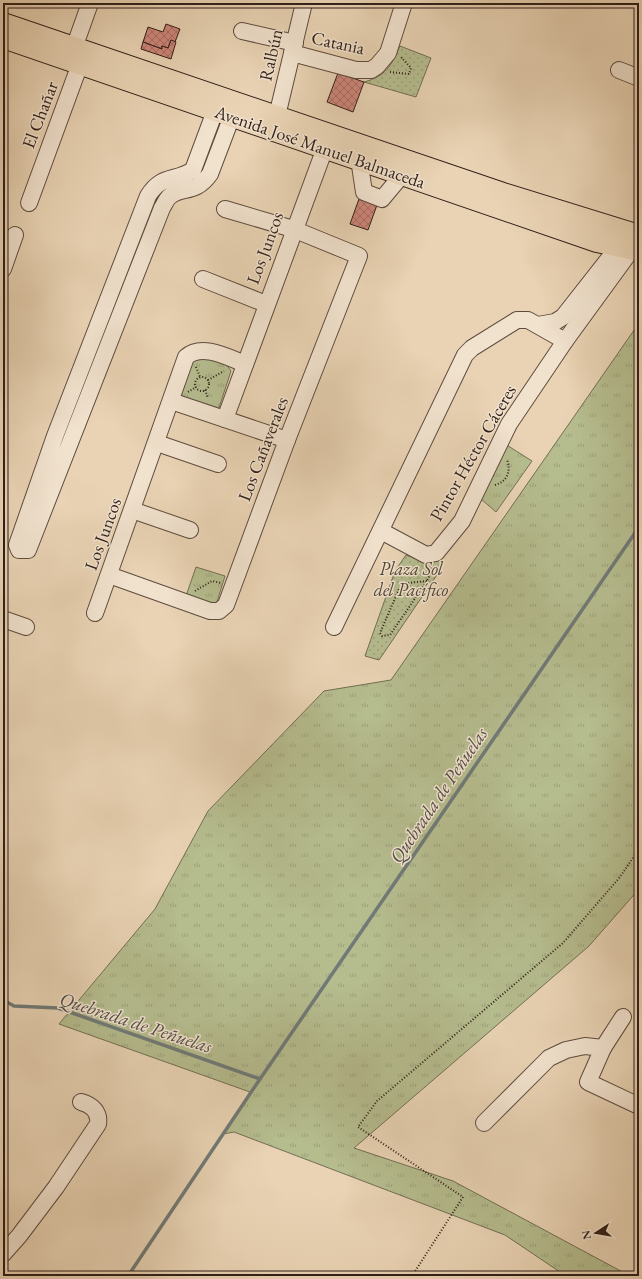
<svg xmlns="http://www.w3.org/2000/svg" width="642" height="1279" viewBox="0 0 642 1279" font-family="'EB Garamond',serif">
<defs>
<pattern id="grass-tufts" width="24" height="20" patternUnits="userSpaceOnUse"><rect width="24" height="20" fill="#b5bc8e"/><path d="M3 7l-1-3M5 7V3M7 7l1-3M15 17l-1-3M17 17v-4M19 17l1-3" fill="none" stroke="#9ca17a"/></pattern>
<pattern id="park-dots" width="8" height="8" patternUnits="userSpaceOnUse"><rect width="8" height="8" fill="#b5bc8e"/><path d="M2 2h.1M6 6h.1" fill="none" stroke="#9ca17a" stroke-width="1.8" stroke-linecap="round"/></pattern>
<pattern id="building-cross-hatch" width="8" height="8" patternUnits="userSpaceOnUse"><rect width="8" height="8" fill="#cf867b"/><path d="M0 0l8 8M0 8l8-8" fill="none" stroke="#a86d64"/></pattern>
</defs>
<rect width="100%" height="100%" fill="#e9d3b4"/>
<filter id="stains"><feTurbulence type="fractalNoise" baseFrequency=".005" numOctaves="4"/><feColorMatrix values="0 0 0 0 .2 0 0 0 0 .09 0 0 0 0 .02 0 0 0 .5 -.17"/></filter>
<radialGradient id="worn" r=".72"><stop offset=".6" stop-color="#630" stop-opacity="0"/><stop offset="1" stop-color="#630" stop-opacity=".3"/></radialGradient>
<g fill="url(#grass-tufts)" stroke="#726e53">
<polygon points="639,323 639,889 589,946 354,1148 453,1181 630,1276 566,1276 505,1235 234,1132 223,1134 250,1092 59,1024 155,909 208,811 324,691 391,680"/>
<polygon points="196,356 226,364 231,371 218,411 179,400 190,359"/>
<polygon points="505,444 532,461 496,512 481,499"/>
<polygon points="196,567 225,576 217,602 210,604 186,596"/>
</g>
<g fill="url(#park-dots)" stroke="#726e53">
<path d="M400,46L431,58L416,97L364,82C386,76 391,66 400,46Z"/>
<polygon points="406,555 425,562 440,559 441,569 379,660 365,656 395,571"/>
</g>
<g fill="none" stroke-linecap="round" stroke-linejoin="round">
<g stroke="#707a77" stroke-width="3.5">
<polyline points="3,1000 14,1006 58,1008 260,1079 639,527"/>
<polyline points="128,1276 260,1079"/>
</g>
</g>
<g fill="url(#building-cross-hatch)" stroke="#301f18">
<polygon points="166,24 180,29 175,42 171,40 168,48 162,46 162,49 143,42 148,27 163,32"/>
<polygon points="171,40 176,42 171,59 141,49 143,42 162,49 162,46 168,48"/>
<polygon points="338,73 364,82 353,112 327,102"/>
<polygon points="364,185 382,191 368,230 350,224"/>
</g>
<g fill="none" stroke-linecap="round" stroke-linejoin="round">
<defs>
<g id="minor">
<polyline points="242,31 295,43"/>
<polyline points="292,53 356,70 371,70 377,66 388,53 404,3"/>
<polyline points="66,54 74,48 90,3"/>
<polyline points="619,70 639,78"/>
<path d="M215,111L193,170C174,182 162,174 148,196L55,436L17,545L19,550H28L162,208C164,205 166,200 169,197C182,185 194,196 210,174L232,116"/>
<polyline points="277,116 304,3"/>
<polyline points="359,159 364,192 382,199 402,175"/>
<polyline points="29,203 80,64"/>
<polyline points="3,269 15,235"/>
<polyline points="203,279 266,304"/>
<polyline points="538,325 555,322 563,317 618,247"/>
<polyline points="171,401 287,440"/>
<polyline points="225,419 325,148"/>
<polyline points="157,443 218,464"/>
<polyline points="132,510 190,530"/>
<polyline points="381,531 426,555 436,553 462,521 509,424 565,341 632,249"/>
<polyline points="109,575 210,611 219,611 226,605 287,440 359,256 293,229 225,209"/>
<path d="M95,613L186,357C202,343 227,357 245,364"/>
<polyline points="3,619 26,627"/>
<polyline points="334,627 465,355 472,348 517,320 528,320 565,341"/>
<polyline points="603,1048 623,1017"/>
<polyline points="484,1123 549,1058 566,1050 585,1046 603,1048 588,1082 639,1106"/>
<path d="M3,1254L19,1236L56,1187L98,1124C100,1112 92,1105 81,1102"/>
</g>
<g id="major">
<polyline points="3,23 503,193 639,235"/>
<polyline points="3,38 597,242 639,251"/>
</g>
</defs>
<use href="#minor" stroke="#5e4c3f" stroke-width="18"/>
<use href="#major" stroke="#301f18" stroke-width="22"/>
<g stroke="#301f18" stroke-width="2" stroke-dasharray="1 2" stroke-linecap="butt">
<polyline points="390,72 409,74 411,68 401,57"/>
<polyline points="196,367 200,377"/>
<circle cx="202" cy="384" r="7"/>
<polyline points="208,380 224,371"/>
<polyline points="205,390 208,398"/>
<polyline points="188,392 196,387"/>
<path d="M495,485C508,481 511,471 507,459"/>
<polyline points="427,581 408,583 399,589 380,633 382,636 390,635 427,581 433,567"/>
<polyline points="195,591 212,581 221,583"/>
<polyline points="412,1276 463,1197 358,1127 377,1101 563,943 620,877 639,849"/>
</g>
<use href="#minor" stroke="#f1e2ce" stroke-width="16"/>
<use href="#major" stroke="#e9d3b4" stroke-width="20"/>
</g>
<g text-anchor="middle" stroke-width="3" stroke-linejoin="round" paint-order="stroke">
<g font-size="18" fill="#301f18" stroke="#f1e2ce">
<text transform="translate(338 43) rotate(12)" y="6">Catania</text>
<text transform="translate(271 55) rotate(-77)" y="6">Ralbún</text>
<text transform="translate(40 115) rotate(-69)" y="6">El Chañar</text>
<text transform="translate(320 147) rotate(19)" y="6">Avenida José Manuel Balmaceda</text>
<text transform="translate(265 248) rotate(-70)" y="6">Los Juncos</text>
<text transform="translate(263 449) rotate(-69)" y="6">Los Cañaverales</text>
<text transform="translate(473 453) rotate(-60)" y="6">Pintor Héctor Cáceres</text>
<text transform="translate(103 534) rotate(-70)" y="6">Los Juncos</text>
</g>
<g font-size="18" font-style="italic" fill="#514636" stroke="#f1e2ce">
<text x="411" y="575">Plaza Sol<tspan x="411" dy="21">del Pacífico</tspan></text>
</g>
<g font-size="19" font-style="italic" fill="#504c47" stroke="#f1e2ce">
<text transform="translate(438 795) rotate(-56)" y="7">Quebrada de Peñuelas</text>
<text transform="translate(136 1022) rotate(18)" y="7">Quebrada de Peñuelas</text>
</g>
</g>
<rect width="642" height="1279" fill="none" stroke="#e9d3b4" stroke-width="16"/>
<rect x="4" y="4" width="634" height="1271" fill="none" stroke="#301f18" stroke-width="2"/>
<rect x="8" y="8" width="626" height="1263" fill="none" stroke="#301f18"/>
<g transform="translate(596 1233) rotate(258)" stroke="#f1e2ce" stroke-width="3" paint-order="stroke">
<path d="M0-3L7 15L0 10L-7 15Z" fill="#301f18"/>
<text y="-6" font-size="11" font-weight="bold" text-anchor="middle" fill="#301f18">N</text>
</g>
<rect width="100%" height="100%" filter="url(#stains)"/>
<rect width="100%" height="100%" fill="url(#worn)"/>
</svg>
